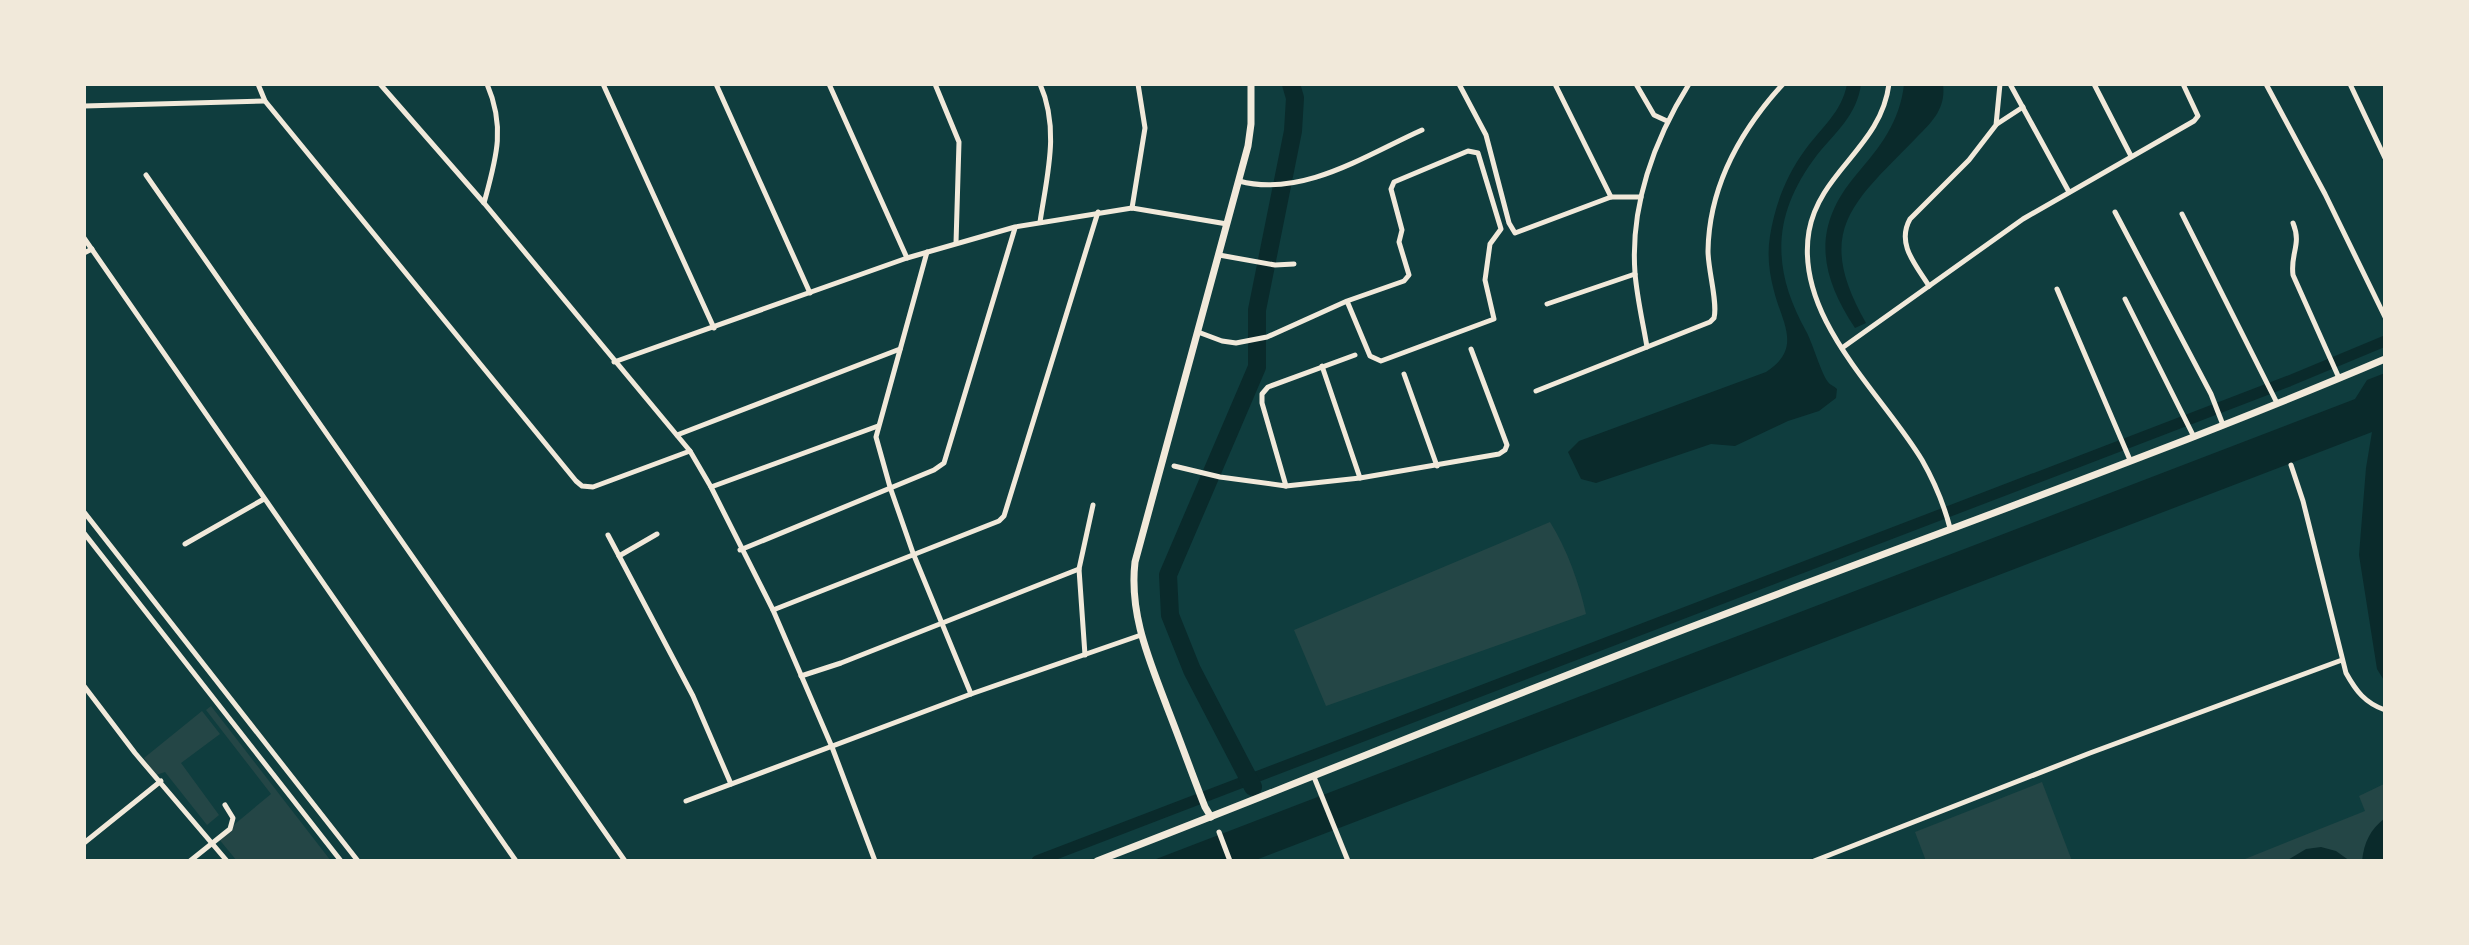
<svg xmlns="http://www.w3.org/2000/svg" width="2469" height="945" viewBox="0 0 2469 945" font-family="Lato,sans-serif">
<rect width="100%" height="100%" fill="#0f3d3e"/>
<g fill="#244646">
<path d="M1550,522C1567,549 1579,583 1586,614L1326,706L1294,630Z"/>
<polygon points="211,706 331,861 237,861 218,838 271,794 206,710"/>
<polygon points="202,711 220,734 181,763 219,815 207,825 165,772 156,775 144,758"/>
<polygon points="2384,766 2385,766 2385,861 2240,861 2365,811 2359,796 2384,784"/>
<polygon points="2042,782 2072,861 1926,861 1915,832"/>
</g>
<g fill="#0a2a2b">
<path d="M1847,84H1861C1857,115 1836,132 1817,155C1772,214 1771,268 1806,331C1813,344 1821,373 1828,382C1830,385 1834,386 1837,389L1836,398L1819,411L1788,421L1735,446L1711,444L1596,483L1581,479L1568,452L1579,441L1766,372C1803,348 1782,323 1774,291C1769,273 1767,254 1770,236C1775,205 1786,176 1805,150C1821,128 1842,112 1847,84Z"/>
<path d="M1904,84H1943C1946,108 1933,121 1917,137C1853,203 1813,230 1866,323L1855,328C1820,275 1811,228 1856,175C1880,147 1900,122 1904,84Z"/>
<polygon points="2385,373 2385,682 2377,669 2359,555 2366,468 2372,432 1253,861 1151,861 2355,399 2367,380"/>
<path d="M2385,818V861H2362C2364,842 2370,830 2385,818Z"/>
<polygon points="2321,847 2336,851 2350,861 2286,861 2306,849"/>
</g>
<g fill="none" stroke-linecap="round" stroke-linejoin="round">
<polyline stroke="#0a2a2b" stroke-width="11" points="1037,861 2289,381 2385,341"/>
<polyline stroke="#0a2a2b" stroke-width="18" points="1253,787 1192,670 1170,615 1168,575 1257,367 1257,310 1293,131 1295,98 1291,84"/>
<g stroke="#f1e9da" stroke-width="5">
<polyline points="258,84 265,101 576,481 582,486 593,487 690,451"/>
<polyline points="380,84 484,203 690,451 711,487 773,610 832,747 875,861"/>
<polyline points="603,84 714,328"/>
<polyline points="716,84 810,293"/>
<polyline points="829,84 907,258"/>
<polyline points="935,84 959,142 956,243"/>
<path d="M1040,84C1060,129 1047,175 1040,222"/>
<polyline points="1459,84 1486,135 1509,223 1515,233 1611,197 1641,197"/>
<polyline points="1555,84 1611,197"/>
<polyline points="1636,84 1654,115 1667,121"/>
<path d="M1889,84C1881,147 1820,171 1809,231C1794,318 1881,392 1922,460C1934,481 1944,505 1950,528"/>
<polyline points="2010,84 2069,192"/>
<polyline points="2094,84 2131,156"/>
<polyline points="2266,84 2325,194 2385,317"/>
<polyline points="2350,84 2385,158"/>
<polyline points="84,106 265,101"/>
<polyline points="1997,124 2023,107"/>
<polyline points="146,175 625,861"/>
<path d="M1239,181C1302,198 1366,155 1422,130"/>
<path d="M484,203C496,159 506,128 487,84"/>
<polyline points="1132,208 1145,128 1138,84"/>
<polyline points="2115,212 2211,394 2223,425"/>
<polyline points="2182,214 2277,403"/>
<path d="M2293,223C2302,245 2290,253 2293,275L2339,378"/>
<polyline points="84,238 516,861"/>
<polyline points="927,252 876,437 890,487 913,553 971,694"/>
<polyline points="84,253 92,249"/>
<polyline points="1219,255 1275,265 1294,264"/>
<path d="M1929,286C1916,265 1896,244 1910,219L1969,160L1996,125L2000,84"/>
<polyline points="2057,289 2130,460"/>
<polyline points="2125,299 2194,437"/>
<polyline points="1547,304 1635,274"/>
<polyline points="1198,332 1222,341 1236,343 1267,337 1347,301 1404,281 1409,275 1399,242 1402,230 1391,189 1394,182 1468,151 1478,153 1501,229 1490,244 1485,280 1494,319 1381,361 1370,356 1347,301"/>
<path d="M1647,347C1643,323 1637,298 1635,273C1630,206 1654,140 1689,84"/>
<polyline points="1842,348 2023,219 2194,121 2198,116 2183,84"/>
<polyline points="614,362 907,258 1015,227 1132,208 1227,224"/>
<polyline points="1322,366 1360,478"/>
<polyline points="1404,374 1437,466"/>
<path d="M1536,391L1710,322L1714,318C1718,303 1708,270 1708,251C1709,187 1741,130 1783,84"/>
<polyline points="677,435 900,349"/>
<path d="M2291,465L2303,501L2346,673C2356,691 2365,703 2385,710"/>
<polyline points="1174,466 1220,477 1286,486 1360,478 1499,454 1505,450 1507,445 1471,349"/>
<polyline points="1286,486 1262,403 1262,394 1268,387 1355,355"/>
<polyline points="711,487 878,426"/>
<polyline points="84,512 358,861"/>
<polyline points="84,533 341,861"/>
<polyline points="608,535 693,696 731,784"/>
<polyline points="185,544 264,499"/>
<polyline points="740,550 934,470 944,463 1015,228"/>
<polyline points="619,556 657,534"/>
<polyline points="773,610 999,521 1004,516 1098,212"/>
<polyline points="1085,655 1079,569 1093,505"/>
<polyline points="801,676 841,663 1079,569"/>
<polyline points="84,686 135,753 227,861"/>
<polyline points="1314,777 1348,861"/>
<polyline points="686,801 971,694 1141,635"/>
<polyline points="1219,832 1230,861"/>
<polyline points="84,843 161,781"/>
<polyline points="190,861 230,829 233,818 225,805"/>
<polyline points="1814,861 2090,753 2342,660"/>
</g>
<g stroke="#f1e9da" stroke-width="7">
<path d="M1211,817L1205,807C1192,774 1180,740 1167,707C1149,659 1129,614 1135,562L1248,146L1251,124V84"/>
<path d="M1097,861C1300,783 1501,699 1704,622C1931,535 2161,454 2385,359"/>
</g>
</g>
<rect width="2469" height="945" fill="none" stroke="#f1e9da" stroke-width="172"/>
</svg>
